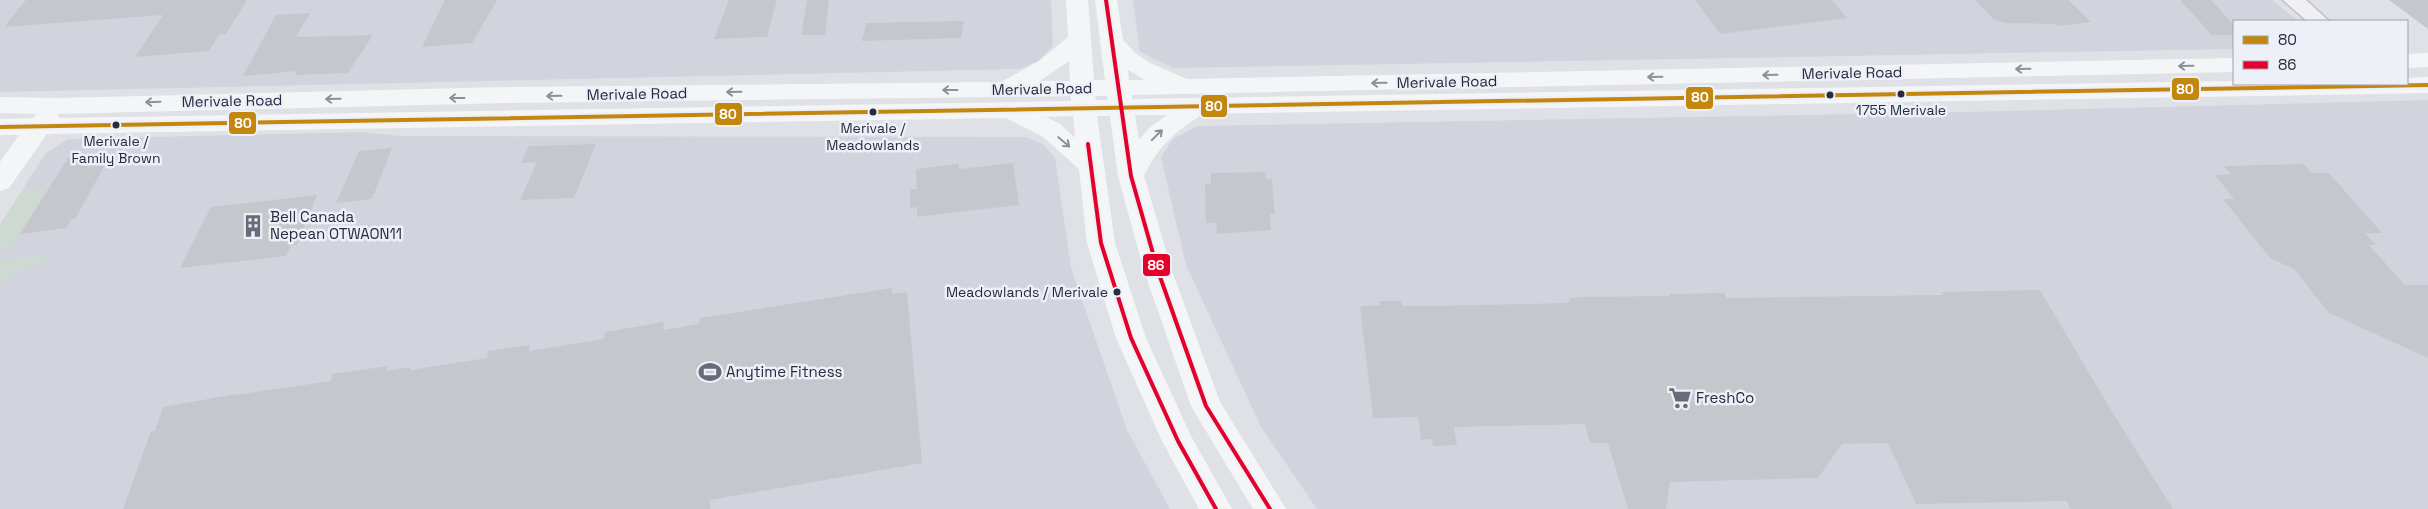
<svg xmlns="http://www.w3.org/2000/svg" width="2428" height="509" viewBox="0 0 2428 509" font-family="'Space Grotesk',sans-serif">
<rect width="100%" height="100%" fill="#e0e1e6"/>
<g fill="#d2d4dd">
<polygon points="0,0 1051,0 1053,46 1038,61 1019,69 0,92"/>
<polygon points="1133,0 2272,0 2298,21 2234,21 2234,49 1173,68 1140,52"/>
<polygon points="2428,100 2428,509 1317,509 1261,427 1186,265 1161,157 1173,139 1198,126 1968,112"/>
<polygon points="360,132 400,136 1026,137 1044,145 1055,158 1071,268 1127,430 1170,509 0,509 0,225 45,154 68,139"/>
</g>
<g fill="#ced9d1">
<polygon points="47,189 10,247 0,248 0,225 22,191"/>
<path d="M47,255L48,257C34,268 15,271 0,281V260Z"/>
</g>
<g fill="#c6c7cd">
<polygon points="26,0 247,0 226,34 219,35 209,51 135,57 163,15 4,27"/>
<polygon points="445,0 497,0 472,43 422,47"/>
<polygon points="729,0 777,0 767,37 714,39"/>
<polygon points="807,0 829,0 825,35 801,35"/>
<polygon points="1695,0 1832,0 1847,18 1720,34"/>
<polygon points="1975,0 2068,0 2091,22 2057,26 2054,24 2005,23 1994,20"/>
<polygon points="2180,0 2211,0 2234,25 2234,35 2212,35"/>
<polygon points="2389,0 2428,0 2428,29"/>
<polygon points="310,13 296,37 373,35 348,73 295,75 297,71 243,76 276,15"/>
<polygon points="964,21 961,38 862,41 866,23"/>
<polygon points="596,144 574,198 520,200 537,162 521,163 529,146"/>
<polygon points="392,148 372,199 336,203 359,151"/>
<polygon points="105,154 104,156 110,156 75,219 72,219 66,228 20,234 68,158"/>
<polygon points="1013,163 1019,205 917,217 917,207 910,208 910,189 917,189 916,169 959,164 959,169"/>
<polygon points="2304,164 2312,173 2329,173 2382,233 2365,233 2376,245 2369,245 2405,285 2428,285 2428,358 2329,313 2294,269 2270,258 2223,199 2234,199 2215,175 2231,174 2224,166"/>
<polygon points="1265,172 1267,179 1272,179 1275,214 1270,214 1271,230 1217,234 1216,223 1206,223 1205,184 1211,184 1211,173"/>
<polygon points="317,195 297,245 291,245 286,256 180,268 211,207"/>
<polygon points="892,288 892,294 907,292 922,463 710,500 710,509 123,509 151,431 155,431 163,407 236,394 235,395 331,381 332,374 388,366 386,371 411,367 410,370 487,358 488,351 530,345 529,351 604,339 605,332 664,322 663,330 699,324 700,318"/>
<polygon points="2040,290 2111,410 2173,509 2071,509 2066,501 1916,504 1888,443 1842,444 1818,478 1670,482 1666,509 1628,509 1608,443 1590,443 1585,424 1454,427 1457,445 1433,446 1432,439 1421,440 1418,417 1373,418 1360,306 1380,305 1379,301 1401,301 1402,306 1426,306 1568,303 1570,298 1578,297 1670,296 1669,294 1724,293 1727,298 1943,295 1942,292"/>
</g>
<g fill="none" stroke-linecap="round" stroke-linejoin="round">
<defs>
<polygon id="street" points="2283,0 2306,0 2329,21 2307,21"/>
</defs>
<use href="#street" stroke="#bebfc4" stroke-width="3"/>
<use href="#street" fill="#f0f0f3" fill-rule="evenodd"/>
<g fill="#f4f5f6" fill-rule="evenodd">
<path d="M1066,0H1088L1094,80H1105L1095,0H1117L1123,40L1134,52L1150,63L1187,79L2234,58V72L1132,95V99L2234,81V84H2407V78L2428,77V93L1203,114C1175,132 1159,145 1144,176L1172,271L1220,402L1286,509H1253L1191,406L1144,271L1118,176L1110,116H1097L1115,243L1146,338L1191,436L1232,509H1199L1162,441L1116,338L1087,243L1079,169L1042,136L1006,118L47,134L9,188L0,191V162L19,135H0V119L33,118L37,114L0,113V97L58,98L506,87L1001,82L1039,61L1068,37ZM1069,61L1070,81H1040ZM1128,70L1145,80H1129ZM1071,96V101L59,118L57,114L506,103ZM1095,96H1107L1108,100H1096ZM1135,115H1167L1148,129L1139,140ZM1073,116L1075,138L1060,124L1046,117Z"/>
<polygon points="2428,53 2428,67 2407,68 2407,54"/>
</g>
<defs>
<polyline id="bus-1" points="0,127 2428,85"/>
<g id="bus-2">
<polyline points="1106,0 1131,176 1158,271 1206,406 1270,509"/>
<polyline points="1088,144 1101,243 1131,338 1178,441 1216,509"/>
</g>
</defs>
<use href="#bus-1" stroke="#edf0f6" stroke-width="8"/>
<use href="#bus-2" stroke="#edf0f6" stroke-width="8"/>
<use href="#bus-1" stroke="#c38710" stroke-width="4"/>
<use href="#bus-2" stroke="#e4002b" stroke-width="4"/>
</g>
<defs><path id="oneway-shaft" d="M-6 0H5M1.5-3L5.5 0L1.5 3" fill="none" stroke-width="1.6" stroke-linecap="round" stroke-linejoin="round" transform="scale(1.25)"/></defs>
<g stroke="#8d909b">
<use href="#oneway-shaft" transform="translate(2186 66) rotate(179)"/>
<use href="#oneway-shaft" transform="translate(2023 69) rotate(179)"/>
<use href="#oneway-shaft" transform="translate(1770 75) rotate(179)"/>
<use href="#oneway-shaft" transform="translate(1655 77) rotate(179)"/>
<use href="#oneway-shaft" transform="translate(1379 83) rotate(179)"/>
<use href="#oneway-shaft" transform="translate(950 90) rotate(180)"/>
<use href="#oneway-shaft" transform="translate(734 92) rotate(179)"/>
<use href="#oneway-shaft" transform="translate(554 96) rotate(179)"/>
<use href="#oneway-shaft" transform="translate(457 98) rotate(180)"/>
<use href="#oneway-shaft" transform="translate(333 99) rotate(179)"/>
<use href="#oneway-shaft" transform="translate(153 102) rotate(178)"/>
<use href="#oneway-shaft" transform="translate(1157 135) rotate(-45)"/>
<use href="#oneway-shaft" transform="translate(1064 142) rotate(40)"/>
</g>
<defs>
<symbol id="building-bare" viewBox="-9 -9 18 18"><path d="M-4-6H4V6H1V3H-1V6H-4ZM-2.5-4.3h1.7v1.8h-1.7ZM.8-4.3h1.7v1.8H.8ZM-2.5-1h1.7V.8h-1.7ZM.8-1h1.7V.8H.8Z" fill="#676b7a" stroke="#edf0f6" stroke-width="2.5" paint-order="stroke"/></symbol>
<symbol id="stadium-bare" viewBox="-9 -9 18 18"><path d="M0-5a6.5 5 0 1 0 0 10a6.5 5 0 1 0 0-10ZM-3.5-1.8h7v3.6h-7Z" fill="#676b7a" stroke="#edf0f6" stroke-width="2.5" paint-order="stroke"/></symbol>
<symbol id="supermarket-bare" viewBox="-9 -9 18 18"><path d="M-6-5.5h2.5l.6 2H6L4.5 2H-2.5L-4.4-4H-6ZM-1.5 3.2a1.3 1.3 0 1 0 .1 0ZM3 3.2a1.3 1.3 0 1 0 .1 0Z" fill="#676b7a" stroke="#edf0f6" stroke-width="2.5" paint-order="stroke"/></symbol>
</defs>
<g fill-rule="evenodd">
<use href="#building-bare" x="237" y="210" width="32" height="32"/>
<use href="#stadium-bare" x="694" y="356" width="32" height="32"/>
<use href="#supermarket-bare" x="1664" y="382" width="32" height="32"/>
</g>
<g fill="#262b40" stroke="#edf0f6" stroke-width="2">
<circle cx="1901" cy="94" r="4.5"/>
<circle cx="1830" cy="95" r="4.5"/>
<circle cx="873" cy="112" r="4.5"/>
<circle cx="116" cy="125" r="4.5"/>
<circle cx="1117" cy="292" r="4.5"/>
</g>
<g text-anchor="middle" stroke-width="5" stroke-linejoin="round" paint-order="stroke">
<g font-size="14" fill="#262b40" stroke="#edf0f6">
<text x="1901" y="115">1755 Merivale</text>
<text x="873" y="133">Merivale /<tspan x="873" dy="17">Meadowlands</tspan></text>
<text x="116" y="146">Merivale /<tspan x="116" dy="17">Family Brown</tspan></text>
<text x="1108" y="297" text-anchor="end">Meadowlands / Merivale</text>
</g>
<g font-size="15" fill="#262b40" stroke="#edf0f6">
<text transform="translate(1852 73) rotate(-1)" y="5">Merivale Road</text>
<text transform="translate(1447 82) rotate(-1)" y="5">Merivale Road</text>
<text transform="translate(1042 89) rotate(-1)" y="5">Merivale Road</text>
<text transform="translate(637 94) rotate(-1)" y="5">Merivale Road</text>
<text transform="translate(232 101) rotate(-1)" y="5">Merivale Road</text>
</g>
<g font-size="15" fill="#262b40" stroke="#edf0f6" text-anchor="start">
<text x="270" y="222">Bell Canada<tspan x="270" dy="17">Nepean OTWAON11</tspan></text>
<text x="726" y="377">Anytime Fitness</text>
<text x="1696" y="403">FreshCo</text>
</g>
</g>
<g stroke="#edf0f6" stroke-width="2">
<rect x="2171" y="77" width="29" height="24" rx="5" fill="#c38710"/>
<rect x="1685" y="86" width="29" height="24" rx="5" fill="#c38710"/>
<rect x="1200" y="94" width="28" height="24" rx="5" fill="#c38710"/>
<rect x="714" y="102" width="29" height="24" rx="5" fill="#c38710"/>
<rect x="228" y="111" width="29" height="24" rx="5" fill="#c38710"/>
<rect x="1142" y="253" width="29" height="24" rx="5" fill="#e4002b"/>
</g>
<g font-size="14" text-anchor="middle" font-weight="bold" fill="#fff">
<text x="2185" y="94">80</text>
<text x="1700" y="102">80</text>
<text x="1214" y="111">80</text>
<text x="728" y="119">80</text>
<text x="243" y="128">80</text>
<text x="1156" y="270">86</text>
</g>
<rect x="2233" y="20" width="175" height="65" fill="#edf0f6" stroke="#9da1ad"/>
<rect x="2243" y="36" width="25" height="8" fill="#c38710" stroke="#9da1ad"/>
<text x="2278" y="45" font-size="15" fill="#262b40">80</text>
<rect x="2243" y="61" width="25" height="8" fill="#e4002b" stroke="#9da1ad"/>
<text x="2278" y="70" font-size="15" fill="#262b40">86</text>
</svg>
